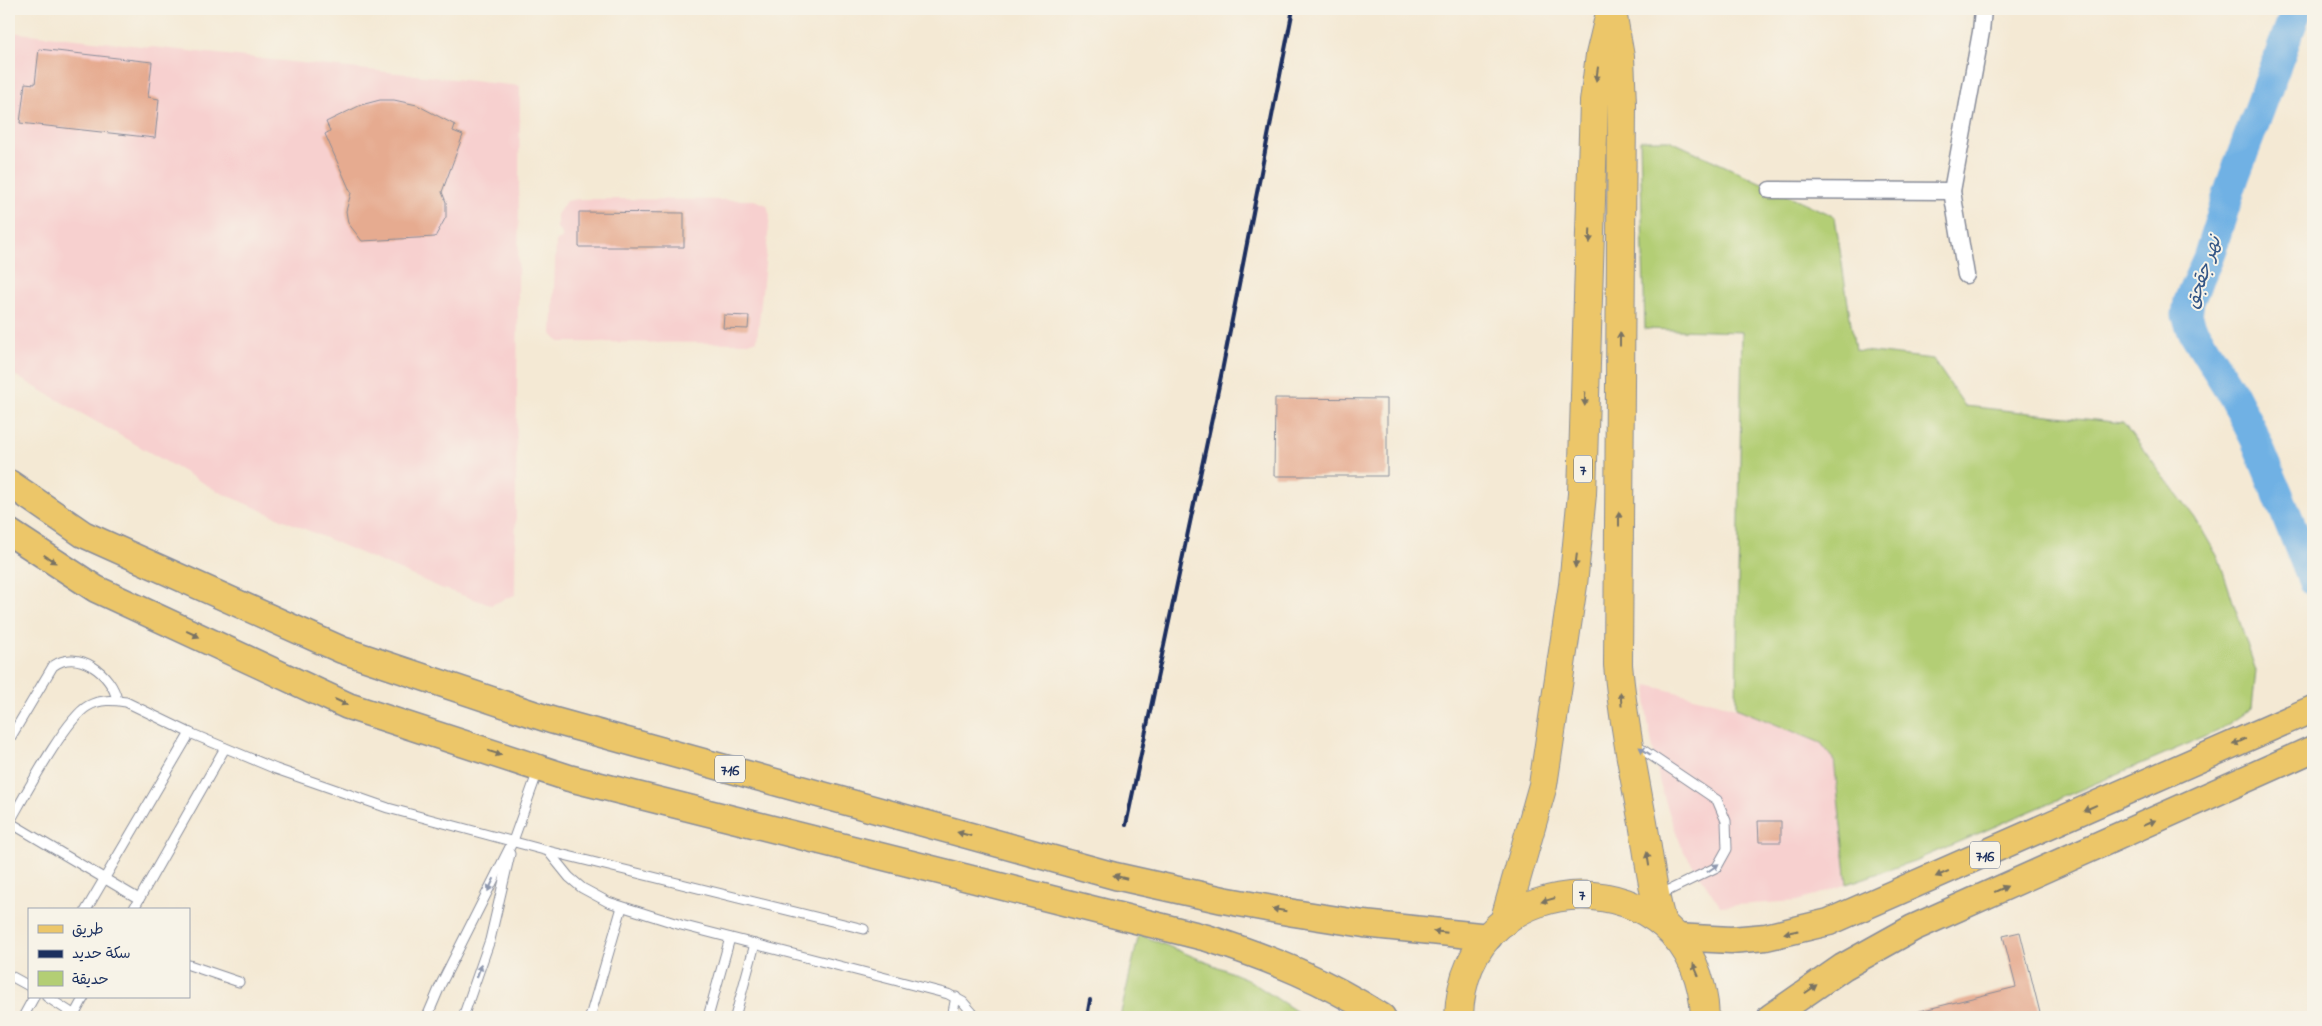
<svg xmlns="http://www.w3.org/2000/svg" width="2322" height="1026" viewBox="0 0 2322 1026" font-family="'Indie Flower','Playpen Sans Arabic',sans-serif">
<rect width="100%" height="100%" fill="#f7f3e8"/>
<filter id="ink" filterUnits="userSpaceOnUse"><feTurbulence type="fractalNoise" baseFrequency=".02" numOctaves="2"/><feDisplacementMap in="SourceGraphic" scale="10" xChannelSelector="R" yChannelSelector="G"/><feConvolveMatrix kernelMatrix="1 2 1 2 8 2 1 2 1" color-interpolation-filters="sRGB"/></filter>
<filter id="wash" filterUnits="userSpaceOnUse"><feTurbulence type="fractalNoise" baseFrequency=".0096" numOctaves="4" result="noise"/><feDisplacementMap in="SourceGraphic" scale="20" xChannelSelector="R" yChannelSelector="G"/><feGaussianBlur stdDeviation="1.12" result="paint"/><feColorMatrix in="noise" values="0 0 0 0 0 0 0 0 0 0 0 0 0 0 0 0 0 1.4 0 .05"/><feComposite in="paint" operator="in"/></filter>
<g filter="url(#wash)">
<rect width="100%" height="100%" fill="#f4e9d4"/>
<g fill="#f7d0cf">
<polygon points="9,32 520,86 515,595 491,605 441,588 219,492 9,372"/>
<polygon points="578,199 754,200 767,205 770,216 757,340 749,343 559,342 552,334 556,241 562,239 562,234 557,228 557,215 566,201"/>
<polygon points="1648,685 1736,708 1821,743 1834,759 1847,884 1798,901 1720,906 1683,850 1671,819 1660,784 1648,723 1646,706"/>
</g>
<g fill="#b3ce74" stroke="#677e69">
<polygon points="1640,140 1669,140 1835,217 1855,350 1933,359 1965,406 2123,423 2195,518 2219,559 2256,671 2252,708 2218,731 1914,861 1847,884 1834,759 1821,743 1736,708 1742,332 1645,329"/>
<polygon points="1139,934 1247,979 1305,1017 1120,1017"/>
</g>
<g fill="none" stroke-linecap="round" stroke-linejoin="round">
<polyline stroke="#6fb1e4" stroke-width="31" points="2297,9 2234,177 2208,258 2189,301 2187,315 2192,329 2233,395 2255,438 2313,580"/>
</g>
<g id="blocks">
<g fill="#e6ab90">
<polygon points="39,49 152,62 148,97 159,99 155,138 20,123 25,83 35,84"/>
<polygon points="380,100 394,100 417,105 455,125 453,131 463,135 442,192 446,202 446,217 435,237 362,241 348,223 346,211 351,193 325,134 330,131 326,122 361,105"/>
<polygon points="579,212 684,213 684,247 579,247"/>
<polygon points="724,315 749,316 748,329 723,328"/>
<polygon points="1275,398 1387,399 1387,476 1274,476"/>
<polygon points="1758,821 1781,821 1781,842 1759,842"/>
<polygon points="2020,932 2041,1017 1916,1017 1916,1012 2016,987 2003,936"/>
</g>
</g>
</g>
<g filter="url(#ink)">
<use href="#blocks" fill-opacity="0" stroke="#888c99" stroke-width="1"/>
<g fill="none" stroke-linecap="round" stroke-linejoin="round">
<defs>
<g id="service">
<path d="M9,740L53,666C78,648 112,674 117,700"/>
<polyline points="1634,744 1717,800 1726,821 1727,849 1717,867 1659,895"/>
<polyline points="9,822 139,899"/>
<path d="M9,823C24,797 66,718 88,706C100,699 113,700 126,702L190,733L276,769L388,808L548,851L864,929"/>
<polyline points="548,851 569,877 582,888 608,902 681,925 948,994 963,1002 976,1017"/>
<polyline points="86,910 190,733"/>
<polyline points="133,910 225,748"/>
<polyline points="189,965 239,982"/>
<polyline points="9,975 29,986"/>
<polyline points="47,997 78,1017"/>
<polyline points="23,1017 34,997"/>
<polyline points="73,1017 84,997"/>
<polyline points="427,1017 441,984 513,841 538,771"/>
<polyline points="463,1017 490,940 510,854"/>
<polyline points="590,1017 622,907"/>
<polyline points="708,1017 730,938"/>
<polyline points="735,1017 755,944"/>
<polyline points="952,1017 956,997"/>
</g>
<g id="minor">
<polyline points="1770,190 1952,191"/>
<polyline points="1966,275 1952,191 1981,32 1983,9"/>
</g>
<g id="primary">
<polyline points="9,483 83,534 342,650 551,720 1115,876 1223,900 1294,913 1364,924 1489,937"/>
<path d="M9,532L96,589L348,706L569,778L1207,938C1272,959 1324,980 1382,1017"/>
<polyline points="1675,937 1731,940 1766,937 1829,922 2313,709"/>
<polyline points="1771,1017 1843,967 1913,928 2313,749"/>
</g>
<g id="trunk">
<path d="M1613,17L1620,57L1622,104L1618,665C1623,719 1633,770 1643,823C1649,857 1652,890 1662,923"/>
<polyline points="1504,922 1543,785 1573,585 1582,494 1594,102 1600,55 1611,9"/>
<path d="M1459,1017C1463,856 1699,854 1705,1017"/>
</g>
</defs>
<use href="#service" stroke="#888c99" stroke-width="11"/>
<use href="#minor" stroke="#888c99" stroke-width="19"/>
<use href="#primary" stroke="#888c99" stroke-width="29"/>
<use href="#trunk" stroke="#888c99" stroke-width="30"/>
<use href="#service" stroke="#fff" stroke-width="9"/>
<use href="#minor" stroke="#fff" stroke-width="16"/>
<use href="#primary" stroke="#ecc669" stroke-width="26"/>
<use href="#trunk" stroke="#ecc669" stroke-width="28"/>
<g stroke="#1b2f5e" stroke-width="4">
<polyline points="1126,825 1221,376 1293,9"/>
<polyline points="1087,1017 1090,1000"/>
</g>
</g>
<defs><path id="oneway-solid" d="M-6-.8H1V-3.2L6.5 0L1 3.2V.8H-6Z" transform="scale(1.25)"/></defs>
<g fill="#797363">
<use href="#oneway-solid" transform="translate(1597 74) rotate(98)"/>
<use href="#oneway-solid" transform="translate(1590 236) rotate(92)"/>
<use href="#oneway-solid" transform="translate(1620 339) rotate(-90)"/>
<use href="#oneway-solid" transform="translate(1585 399) rotate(92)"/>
<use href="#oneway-solid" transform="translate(1619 519) rotate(-90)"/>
<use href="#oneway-solid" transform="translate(50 559) rotate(33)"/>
<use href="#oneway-solid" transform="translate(1576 561) rotate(97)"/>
<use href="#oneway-solid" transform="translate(193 634) rotate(25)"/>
<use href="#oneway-solid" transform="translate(1621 699) rotate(-95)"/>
<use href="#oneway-solid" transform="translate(341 702) rotate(25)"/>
<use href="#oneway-solid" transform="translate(2239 742) rotate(156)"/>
<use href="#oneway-solid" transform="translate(495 753) rotate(18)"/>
<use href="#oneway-solid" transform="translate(2090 808) rotate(156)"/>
<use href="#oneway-solid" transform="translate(2149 823) rotate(-24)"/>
<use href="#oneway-solid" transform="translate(964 834) rotate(-165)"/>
<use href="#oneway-solid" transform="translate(1648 859) rotate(-99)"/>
<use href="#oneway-solid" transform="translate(1942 874) rotate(156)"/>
<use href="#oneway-solid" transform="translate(1120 877) rotate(-166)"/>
<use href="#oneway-solid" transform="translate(2001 889) rotate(-24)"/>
<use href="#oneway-solid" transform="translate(1548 900) rotate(164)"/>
<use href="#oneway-solid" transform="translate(1279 910) rotate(-170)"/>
<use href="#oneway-solid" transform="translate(1440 932) rotate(-174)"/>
<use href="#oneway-solid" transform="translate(1791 932) rotate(169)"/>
<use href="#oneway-solid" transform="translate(1696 970) rotate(-113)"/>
<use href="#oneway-solid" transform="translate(1811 989) rotate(-35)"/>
</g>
<g fill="#8d97ae">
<use href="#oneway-solid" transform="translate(1645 751) rotate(-146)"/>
<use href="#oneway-solid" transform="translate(1713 868) rotate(-35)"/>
<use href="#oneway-solid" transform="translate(491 885) rotate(116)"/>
<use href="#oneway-solid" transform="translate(479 971) rotate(-71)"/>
</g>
</g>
<g text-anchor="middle" stroke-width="4" stroke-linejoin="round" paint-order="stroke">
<g fill="#f7f3e8" stroke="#5d6a87" stroke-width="1">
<rect x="1574" y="455.5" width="18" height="27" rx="4"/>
<rect x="715" y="755.5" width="30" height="27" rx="4"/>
<rect x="1970" y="841.5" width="30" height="27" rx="4"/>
<rect x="1573" y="880.5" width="18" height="27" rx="4"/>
</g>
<g font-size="16" font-weight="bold" fill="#1b2f5e">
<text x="1583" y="475">7</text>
<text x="730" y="775">716</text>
<text x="1985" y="861">716</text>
<text x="1582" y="900">7</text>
</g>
<g font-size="19" font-style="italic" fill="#345686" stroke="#f7f3e8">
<text transform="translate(2202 272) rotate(-71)" y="7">نهر جقجق</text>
</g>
</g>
<rect width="2322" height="1026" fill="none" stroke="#f7f3e8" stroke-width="30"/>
<rect x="28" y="908" width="162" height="90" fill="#f7f3e8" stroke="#9fa5b1"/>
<rect x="38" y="925" width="25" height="8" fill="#ecc669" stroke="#9fa5b1"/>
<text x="72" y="934" font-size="15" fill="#1b2f5e">طريق</text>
<rect x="38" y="950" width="25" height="8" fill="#1b2f5e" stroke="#9fa5b1"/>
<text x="72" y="958" font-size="15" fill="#1b2f5e">سكة حديد</text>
<rect x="38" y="971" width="25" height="15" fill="#b3ce74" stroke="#9fa5b1"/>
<text x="72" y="984" font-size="15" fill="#1b2f5e">حديقة</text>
</svg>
